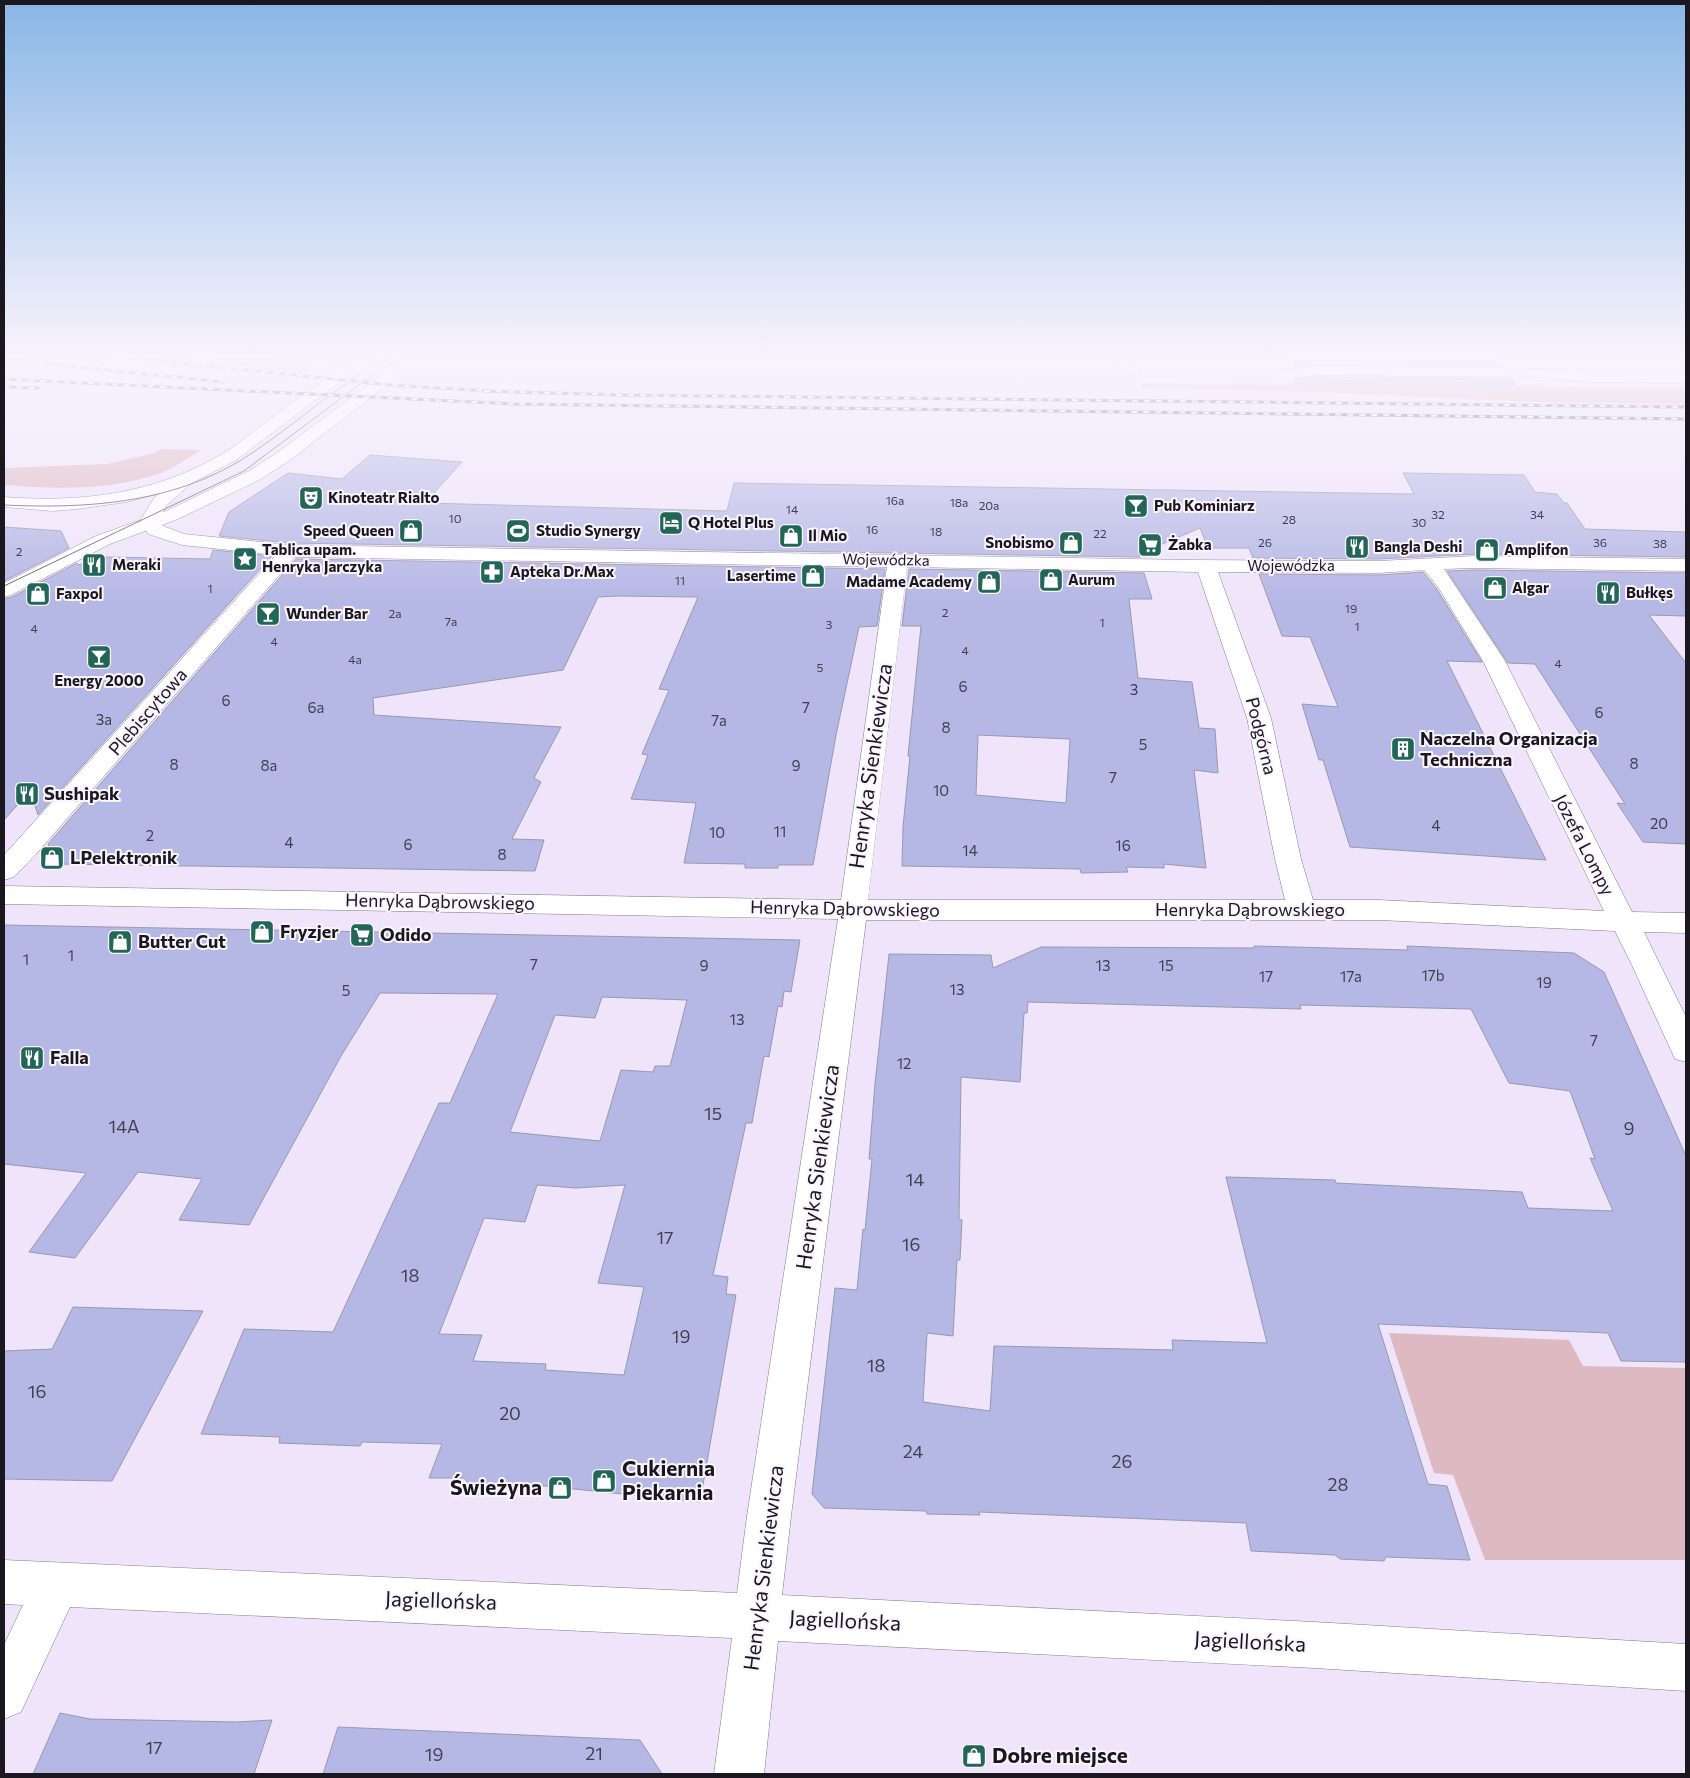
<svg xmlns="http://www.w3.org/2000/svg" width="1690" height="1778" viewBox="0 0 1690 1778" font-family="Commissioner,sans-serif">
<rect width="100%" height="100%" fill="#efe4fa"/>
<g fill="#ddb9c2">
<path d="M161,354C207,354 252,360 298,361L297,364L311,368L310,373L271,370Z"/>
<polygon points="1140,383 1686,388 1686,404 1538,402 1289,391 1142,388"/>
<path d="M161,449L201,450C188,458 175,467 161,473C110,491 57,489 4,485V468L107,464L155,453Z"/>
<polygon points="1389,1333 1569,1340 1583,1366 1686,1368 1686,1560 1485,1560 1453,1475 1434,1473"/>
</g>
<g fill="#b5b7e5" stroke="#9799ae" fill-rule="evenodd">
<polygon points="1294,354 1493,354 1503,367 1316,365 1294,368"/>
<polygon points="1316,377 1512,379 1517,385 1294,384 1294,379"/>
<polygon points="370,455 462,462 425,503 727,511 734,483 1414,494 1403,473 1524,475 1535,492 1557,494 1564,503 1567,503 1585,529 1686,532 1686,557 1474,554 1379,559 1253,558 1249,548 1208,548 1200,528 1139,554 1140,557 290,543 219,536 229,512 288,473 342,479"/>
<polygon points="4,527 61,531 69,548 4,581"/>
<polygon points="213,550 272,556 38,815 30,791 4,820 4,599 12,597 77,563 78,565 106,557 210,559"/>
<polygon points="296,559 885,569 877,626 859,627 836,735 813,865 778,865 778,868 745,868 745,864 684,863 696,803 631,799 648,755 642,754 669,690 659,689 698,597 617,596 598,597 563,670 373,698 374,715 561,727 534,778 541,782 512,839 544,840 535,871 54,864 48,844"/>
<path d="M909,569L1144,573L1152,599H1129L1138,678L1192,682L1199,728L1215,729L1218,773L1194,770L1206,868L1164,864V868L1126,867L1128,872L1081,873L1080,869L902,866L903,827L910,756H908L921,626H902ZM978,735L1070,739L1066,803L976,795Z"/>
<polygon points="1474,570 1686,573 1686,616 1649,615 1686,663 1686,844 1643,842 1617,803 1625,804 1535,664 1508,663 1447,571"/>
<polygon points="1423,572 1436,588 1482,662 1447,661 1546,860 1350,847 1323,760 1319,760 1302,704 1338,707 1310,637 1282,636 1259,574 1379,575"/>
<path d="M4,925L800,940L791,992L784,991L782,1007L778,1006L769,1057L764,1056L752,1123H746L713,1275L728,1277L726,1294L736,1295L700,1502L545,1486H511L497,1494L478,1495L464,1478H429L442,1444L362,1442L360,1446L279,1443L280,1437L201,1434L244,1329L333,1332L439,1103H450L498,994L380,993L341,1056L249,1225L179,1220L202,1179L138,1172L75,1258L29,1252L86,1173L4,1164ZM602,997L687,1000L670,1066H655L653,1072L621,1070L600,1141L510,1132L555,1015L595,1018ZM537,1185L576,1188L625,1185L598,1283L644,1287L624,1375L545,1370L546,1364L473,1361L482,1335L439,1334L484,1218L525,1222Z"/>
<path d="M1254,946L1408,950L1407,946L1574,953L1604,972L1686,1156V1362L1621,1361L1608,1333L1378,1324L1428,1484L1447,1486L1470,1560L1386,1557L1384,1561L1340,1559L1335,1555L1251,1551L1246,1523L979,1512L980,1515L927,1514L926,1511L824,1508L812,1494L835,1288L857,1290L863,1229L865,1230L872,1159H869L875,1084L889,954L991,955L993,968L1041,947L1254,948ZM1028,1002L1301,1009L1300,1005L1471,1009L1509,1083L1570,1091L1595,1159L1590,1158L1613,1211L1528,1208L1522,1192L1336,1183L1335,1180L1226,1177L1267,1343L1172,1340L1173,1350L994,1346L990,1411L923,1402L927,1333L953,1336L957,1260H960L962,1220L959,1219L961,1077L1020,1082L1024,1013H1027Z"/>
<polygon points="73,1307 203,1311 112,1481 4,1479 4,1351 52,1349"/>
<polygon points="60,1713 90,1719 236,1722 272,1720 254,1774 33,1774"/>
<polygon points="338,1727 640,1740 662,1774 323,1774"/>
</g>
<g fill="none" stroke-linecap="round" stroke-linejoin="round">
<defs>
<path id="pedestrian" d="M1112,354H1126L1129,361L1142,370L1140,373C1126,377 1117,366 1112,354Z"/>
<g id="minor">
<polygon points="1316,367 1542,369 1590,374 1686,375 1686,383 1590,382 1542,377 1316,375 1281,379 1276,378 1274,375 1276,372 1281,371"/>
<path d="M187,474L193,475L196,479L167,505L159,519L163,526L184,534L290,545L1191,560L1379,561L1474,556L1686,559V571L1474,568L1444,569L1505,661L1632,912L1686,913V933L1644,932L1686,1017V1062L1675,1059L1630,961L1615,931L1379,920H866L791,1516L782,1595L1314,1622L1686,1644V1691L1314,1668L778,1641L764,1774H714L732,1638L70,1607L21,1712L4,1719V1645L23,1605L4,1604V1560L737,1593L747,1516L833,951L838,919L4,904V886L841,900L887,567L295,557L37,853L14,877L4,880V855L276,555L182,545L148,534L141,519L154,498L181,475ZM907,567L1198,572L1247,718L1275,859L1285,900H868ZM1424,570L1438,587L1483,661L1604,911L1379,900H1313L1301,859L1271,718L1218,572L1379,573Z"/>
</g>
<g id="tertiary">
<path d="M216,354H331L342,356L355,366L345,378L236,460L186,486L127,502L77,509L53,511L4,507V497C82,503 155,494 224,453C242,442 259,427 276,415C297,399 321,385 340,367L333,363L324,361L223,358L218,357Z"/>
<polygon points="379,354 393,354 402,367 392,381 290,460 261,479 178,519 110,544 11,595 4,597 4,583 96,536 166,511 249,471 278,452 382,375 388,367"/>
</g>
</defs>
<use href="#pedestrian" stroke="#83798c" stroke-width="1"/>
<use href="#minor" stroke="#83798c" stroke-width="1"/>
<use href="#tertiary" stroke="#83798c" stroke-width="1"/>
<use href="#pedestrian" fill="#fff" fill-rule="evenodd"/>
<use href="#minor" fill="#fff" fill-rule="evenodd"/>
<use href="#tertiary" fill="#fff" fill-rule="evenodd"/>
<g stroke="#615b68" stroke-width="1">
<path d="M4,505C91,509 178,503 252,453C300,421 341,382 392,354"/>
<polyline points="4,586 244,471 364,381 405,354"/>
</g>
<defs>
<g id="rail">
<polyline points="94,354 391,385 490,391"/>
<polyline points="4,359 222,382"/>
<polyline points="4,379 513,404 1686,419"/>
<polyline points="4,387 38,388"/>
<polyline points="484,391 623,395 1686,407"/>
</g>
</defs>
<use href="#rail" stroke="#615b68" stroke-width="3"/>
<use href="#rail" stroke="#f9f4fd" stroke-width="2" stroke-dasharray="6" stroke-linecap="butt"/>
</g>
<linearGradient id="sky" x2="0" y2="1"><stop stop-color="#8ab7e6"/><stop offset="0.59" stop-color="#f8f3fd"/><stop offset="1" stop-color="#f8f3fd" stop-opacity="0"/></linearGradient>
<rect width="1690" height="603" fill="url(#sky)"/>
<defs>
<symbol id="theatre-square" viewBox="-11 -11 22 22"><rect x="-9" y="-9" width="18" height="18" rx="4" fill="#226658" stroke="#f9f4fd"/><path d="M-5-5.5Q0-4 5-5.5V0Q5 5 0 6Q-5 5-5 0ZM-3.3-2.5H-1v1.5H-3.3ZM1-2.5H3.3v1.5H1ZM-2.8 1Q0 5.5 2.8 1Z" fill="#fff"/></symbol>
<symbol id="bar-square" viewBox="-11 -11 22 22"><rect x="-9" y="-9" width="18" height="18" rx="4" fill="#226658" stroke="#f9f4fd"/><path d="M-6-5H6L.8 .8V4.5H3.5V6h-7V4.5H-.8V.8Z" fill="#fff"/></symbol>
<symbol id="hotel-square" viewBox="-11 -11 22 22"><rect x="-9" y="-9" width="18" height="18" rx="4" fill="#226658" stroke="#f9f4fd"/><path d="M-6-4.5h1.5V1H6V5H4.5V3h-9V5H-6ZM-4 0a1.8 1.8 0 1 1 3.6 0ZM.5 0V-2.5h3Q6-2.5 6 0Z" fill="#fff"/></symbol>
<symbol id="shop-square" viewBox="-11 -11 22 22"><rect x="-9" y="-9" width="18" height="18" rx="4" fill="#226658" stroke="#f9f4fd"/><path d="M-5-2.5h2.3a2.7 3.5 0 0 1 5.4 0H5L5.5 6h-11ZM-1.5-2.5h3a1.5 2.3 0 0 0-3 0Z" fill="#fff"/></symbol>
<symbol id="stadium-square" viewBox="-11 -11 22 22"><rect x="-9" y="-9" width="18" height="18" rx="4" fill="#226658" stroke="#f9f4fd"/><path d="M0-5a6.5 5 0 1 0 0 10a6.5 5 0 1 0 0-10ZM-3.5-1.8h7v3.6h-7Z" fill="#fff"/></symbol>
<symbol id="supermarket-square" viewBox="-11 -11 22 22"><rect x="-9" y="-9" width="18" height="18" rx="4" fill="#226658" stroke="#f9f4fd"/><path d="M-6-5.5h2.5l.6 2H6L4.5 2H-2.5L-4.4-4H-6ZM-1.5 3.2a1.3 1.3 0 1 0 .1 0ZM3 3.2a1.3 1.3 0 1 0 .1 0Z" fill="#fff"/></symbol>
<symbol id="restaurant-square" viewBox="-11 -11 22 22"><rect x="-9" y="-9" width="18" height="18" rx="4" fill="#226658" stroke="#f9f4fd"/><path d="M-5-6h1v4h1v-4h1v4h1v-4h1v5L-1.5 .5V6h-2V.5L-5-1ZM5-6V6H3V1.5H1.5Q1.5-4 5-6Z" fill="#fff"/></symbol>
<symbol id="sight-square" viewBox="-11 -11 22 22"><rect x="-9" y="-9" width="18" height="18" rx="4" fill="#226658" stroke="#f9f4fd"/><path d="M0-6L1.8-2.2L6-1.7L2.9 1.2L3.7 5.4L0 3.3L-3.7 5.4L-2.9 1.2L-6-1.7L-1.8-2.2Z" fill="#fff"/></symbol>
<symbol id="pharmacy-square" viewBox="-11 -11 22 22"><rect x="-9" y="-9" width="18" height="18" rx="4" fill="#226658" stroke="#f9f4fd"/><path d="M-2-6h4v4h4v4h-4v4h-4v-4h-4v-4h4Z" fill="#fff"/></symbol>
<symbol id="building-square" viewBox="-11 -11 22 22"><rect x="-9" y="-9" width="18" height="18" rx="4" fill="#226658" stroke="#f9f4fd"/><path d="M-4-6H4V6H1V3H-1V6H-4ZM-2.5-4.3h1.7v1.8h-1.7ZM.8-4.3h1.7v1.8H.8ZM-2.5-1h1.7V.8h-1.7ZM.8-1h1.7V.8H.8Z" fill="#fff"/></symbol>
</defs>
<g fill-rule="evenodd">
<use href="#theatre-square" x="297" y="484" width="28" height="28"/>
<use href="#bar-square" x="1122" y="492" width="28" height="28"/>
<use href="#hotel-square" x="657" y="509" width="28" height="28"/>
<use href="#shop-square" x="397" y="517" width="28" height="28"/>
<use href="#stadium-square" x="504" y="517" width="28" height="28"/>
<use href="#shop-square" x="777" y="522" width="28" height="28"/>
<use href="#shop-square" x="1057" y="529" width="28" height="28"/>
<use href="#supermarket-square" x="1136" y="531" width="28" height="28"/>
<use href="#restaurant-square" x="1343" y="533" width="28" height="28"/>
<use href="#shop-square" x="1473" y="536" width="28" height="28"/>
<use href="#sight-square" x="231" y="545" width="28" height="28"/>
<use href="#restaurant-square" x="80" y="551" width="28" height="28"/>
<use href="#pharmacy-square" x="478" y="558" width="28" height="28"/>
<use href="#shop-square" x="799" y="562" width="28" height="28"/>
<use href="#shop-square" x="1037" y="566" width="28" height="28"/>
<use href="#shop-square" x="975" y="568" width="28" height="28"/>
<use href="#shop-square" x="1481" y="574" width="28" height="28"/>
<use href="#restaurant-square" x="1594" y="579" width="28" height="28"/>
<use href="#shop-square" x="24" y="580" width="28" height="28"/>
<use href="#bar-square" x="254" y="600" width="28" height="28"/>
<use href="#bar-square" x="85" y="643" width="28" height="28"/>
<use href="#building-square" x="1389" y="735" width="28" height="28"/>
<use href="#restaurant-square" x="13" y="780" width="28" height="28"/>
<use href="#shop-square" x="38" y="844" width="28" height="28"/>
<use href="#shop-square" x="248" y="918" width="28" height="28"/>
<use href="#supermarket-square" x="348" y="921" width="28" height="28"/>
<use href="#shop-square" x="106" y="928" width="28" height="28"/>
<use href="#restaurant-square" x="18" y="1044" width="28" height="28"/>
<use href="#shop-square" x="590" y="1467" width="28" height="28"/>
<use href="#shop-square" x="546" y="1474" width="28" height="28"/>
<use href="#shop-square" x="960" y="1742" width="28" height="28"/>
</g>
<g text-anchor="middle" stroke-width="4" stroke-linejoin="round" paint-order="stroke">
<g font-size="12" fill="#423f50">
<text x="895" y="505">16a</text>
<text x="959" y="507">18a</text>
<text x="989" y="510">20a</text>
<text x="792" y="514">14</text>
<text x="1438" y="519">32</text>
<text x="1537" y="519">34</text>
<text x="455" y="523">10</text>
<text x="1289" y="524">28</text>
<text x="1419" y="527">30</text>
<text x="872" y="534">16</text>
<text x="936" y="536">18</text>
<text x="1100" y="538">22</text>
<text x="1265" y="547">26</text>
<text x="1600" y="547">36</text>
<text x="1660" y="548">38</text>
<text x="19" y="556">2</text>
<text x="680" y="585">11</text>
<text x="210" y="593">1</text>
<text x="1351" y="613">19</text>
<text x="945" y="617">2</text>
<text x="395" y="618">2a</text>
<text x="451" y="626">7a</text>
<text x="1102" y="627">1</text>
<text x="829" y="629">3</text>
<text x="1357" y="631">1</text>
<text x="34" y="633">4</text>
<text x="274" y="646">4</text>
<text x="965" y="655">4</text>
<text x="355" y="664">4a</text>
<text x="1558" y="668">4</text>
<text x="820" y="672">5</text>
</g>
<g font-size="15" font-weight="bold" fill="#1b171f" stroke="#f9f4fd" text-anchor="start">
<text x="328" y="503">Kinoteatr Rialto</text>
<text x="1154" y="511">Pub Kominiarz</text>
<text x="688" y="528">Q Hotel Plus</text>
<text x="394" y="536" text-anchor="end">Speed Queen</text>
<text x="536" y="536">Studio Synergy</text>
<text x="808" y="541">Il Mio</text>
<text x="1054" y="548" text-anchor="end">Snobismo</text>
<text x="1168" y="550">Żabka</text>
<text x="1374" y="552">Bangla Deshi</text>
<text x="262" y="555">Tablica upam.<tspan x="262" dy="17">Henryka Jarczyka</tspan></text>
<text x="1504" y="555">Amplifon</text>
<text x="112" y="570">Meraki</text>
<text x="510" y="577">Apteka Dr.Max</text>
<text x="796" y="581" text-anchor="end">Lasertime</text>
<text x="1068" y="585">Aurum</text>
<text x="972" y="587" text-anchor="end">Madame Academy</text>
<text x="1512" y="593">Algar</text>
<text x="1626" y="598">Bułkęs</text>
<text x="56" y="599">Faxpol</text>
<text x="286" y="619">Wunder Bar</text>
<text x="99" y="686" text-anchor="middle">Energy 2000</text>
</g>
<g font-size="15" fill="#1b171f" stroke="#f9f4fd">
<text transform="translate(886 560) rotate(1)" y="5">Wojewódzka</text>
<text x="1291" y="571">Wojewódzka</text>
</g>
<g font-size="15" fill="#423f50">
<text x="963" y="692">6</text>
<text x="1134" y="695">3</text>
<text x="226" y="706">6</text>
<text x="316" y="713">6a</text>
<text x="806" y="713">7</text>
<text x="1599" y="718">6</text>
<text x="104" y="725">3a</text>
<text x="719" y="726">7a</text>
<text x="946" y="733">8</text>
<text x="1143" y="750">5</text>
<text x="1634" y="769">8</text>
<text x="174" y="770">8</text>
<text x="269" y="771">8a</text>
<text x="796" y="771">9</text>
<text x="1113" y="783">7</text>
<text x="941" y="796">10</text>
<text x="1659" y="829">20</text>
<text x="1436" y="831">4</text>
<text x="780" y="837">11</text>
<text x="717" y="838">10</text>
<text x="150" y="841">2</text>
<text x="289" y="848">4</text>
<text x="408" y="850">6</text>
<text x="1123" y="851">16</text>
<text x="970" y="856">14</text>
<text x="502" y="860">8</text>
<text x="71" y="961">1</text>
<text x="26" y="965">1</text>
<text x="534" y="970">7</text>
<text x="704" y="971">9</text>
<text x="1103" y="971">13</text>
<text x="1166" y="971">15</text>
<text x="1433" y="981">17b</text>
<text x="1266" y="982">17</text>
<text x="1351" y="982">17a</text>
<text x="1544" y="988">19</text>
<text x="957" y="995">13</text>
<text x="346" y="996">5</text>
<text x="737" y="1025">13</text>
<text x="1594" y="1046">7</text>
<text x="904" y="1069">12</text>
</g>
<g font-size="18" fill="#1b171f" stroke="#f9f4fd">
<text transform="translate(148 712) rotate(-49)" y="6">Plebiscytowa</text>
<text transform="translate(1261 736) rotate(76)" y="6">Podgórna</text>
<text transform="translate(1584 845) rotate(63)" y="6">Józefa Lompy</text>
<text transform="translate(440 902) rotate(1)" y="6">Henryka Dąbrowskiego</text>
<text transform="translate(845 909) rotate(1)" y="6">Henryka Dąbrowskiego</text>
<text x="1250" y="916">Henryka Dąbrowskiego</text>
</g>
<g font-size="18" font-weight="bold" fill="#1b171f" stroke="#f9f4fd" text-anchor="start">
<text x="1420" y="745">Naczelna Organizacja<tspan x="1420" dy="21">Techniczna</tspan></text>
<text x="44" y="800">Sushipak</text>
<text x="70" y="864">LPelektronik</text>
<text x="280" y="938">Fryzjer</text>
<text x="380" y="941">Odido</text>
<text x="138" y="948">Butter Cut</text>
<text x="50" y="1064">Falla</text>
</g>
<g font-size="18" fill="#423f50">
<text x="713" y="1120">15</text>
<text x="124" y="1133">14A</text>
<text x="1629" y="1135">9</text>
<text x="915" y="1186">14</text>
<text x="665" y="1244">17</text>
<text x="911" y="1251">16</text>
<text x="410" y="1282">18</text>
<text x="681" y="1343">19</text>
<text x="876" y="1372">18</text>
<text x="37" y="1398">16</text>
<text x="510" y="1420">20</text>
<text x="913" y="1458">24</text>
<text x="1122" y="1468">26</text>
<text x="1338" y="1491">28</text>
<text x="154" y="1754">17</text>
<text x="594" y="1760">21</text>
<text x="434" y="1761">19</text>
</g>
<g font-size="21" fill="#1b171f" stroke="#f9f4fd">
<text transform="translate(871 766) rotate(-82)" y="7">Henryka Sienkiewicza</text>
<text transform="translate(818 1167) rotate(-82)" y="7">Henryka Sienkiewicza</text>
<text transform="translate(764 1568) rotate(-83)" y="7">Henryka Sienkiewicza</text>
<text transform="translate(441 1601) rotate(2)" y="7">Jagiellońska</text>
<text transform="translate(845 1621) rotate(3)" y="7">Jagiellońska</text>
<text transform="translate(1250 1642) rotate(3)" y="7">Jagiellońska</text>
</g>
<g font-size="21" font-weight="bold" fill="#1b171f" stroke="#f9f4fd" text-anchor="start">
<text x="622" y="1476">Cukiernia<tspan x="622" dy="24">Piekarnia</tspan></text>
<text x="542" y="1495" text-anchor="end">Świeżyna</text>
<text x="992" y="1763">Dobre miejsce</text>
</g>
</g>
<rect width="1690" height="1778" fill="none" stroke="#1b171f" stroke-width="10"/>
</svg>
